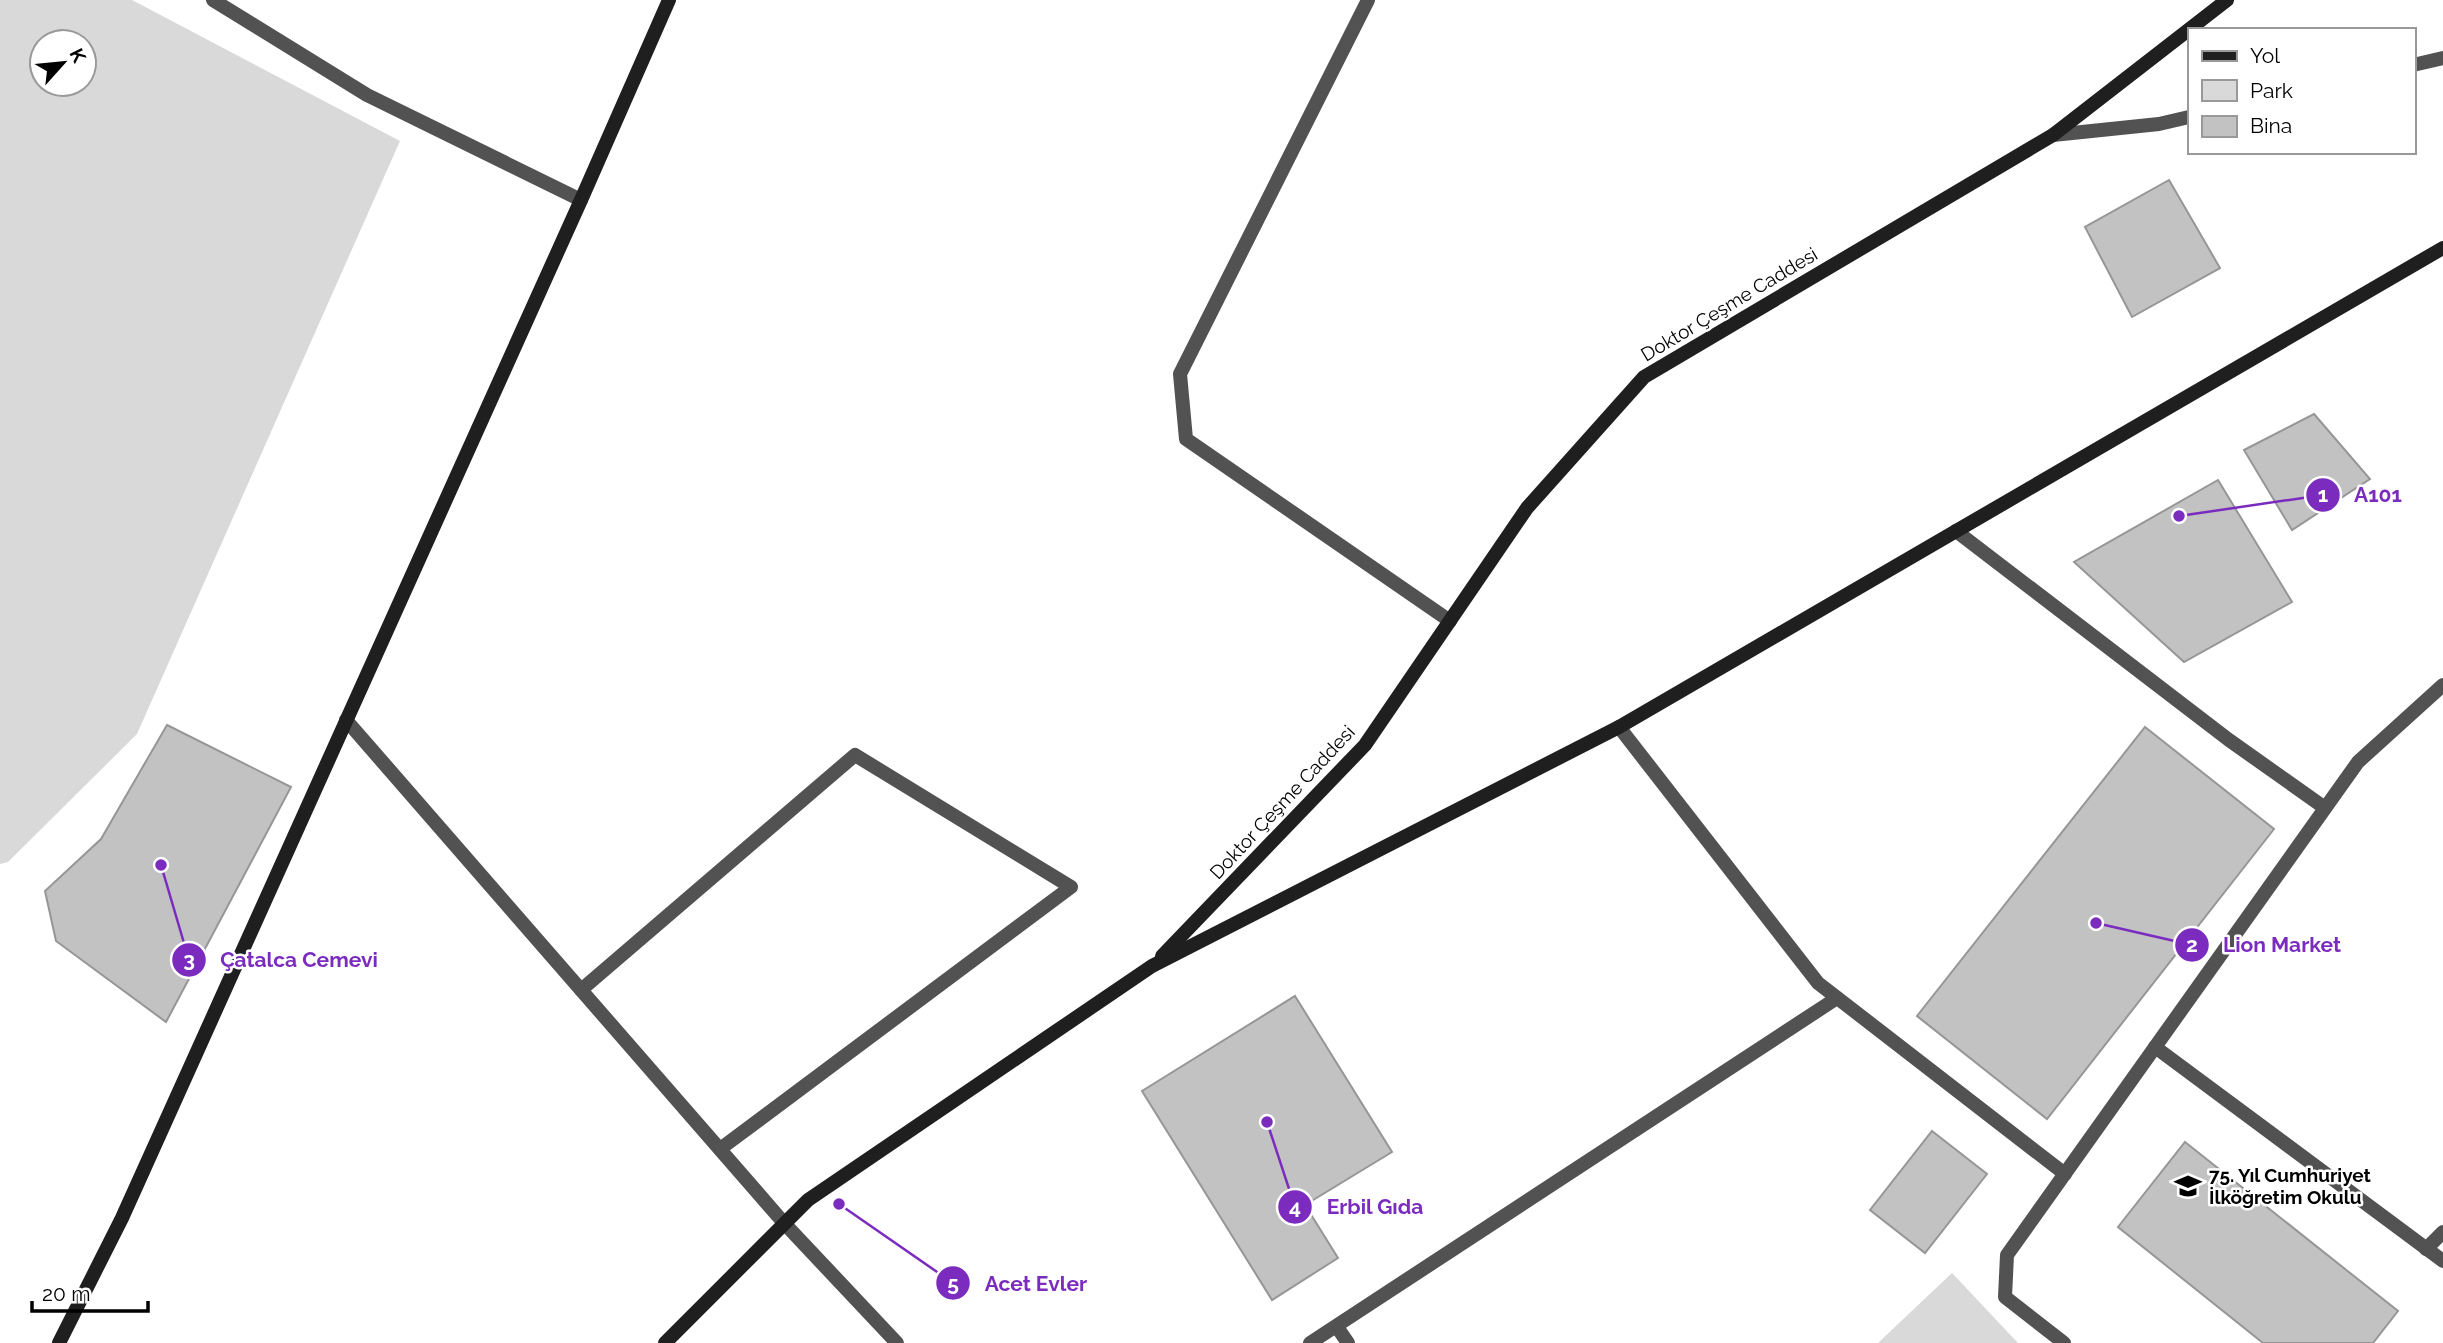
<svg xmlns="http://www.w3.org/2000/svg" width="2443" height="1343" viewBox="0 0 2443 1343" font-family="Raleway,sans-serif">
<rect width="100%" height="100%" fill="#fff"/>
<g fill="#d9d9d9" fill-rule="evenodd">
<path d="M0,0H132L400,141L137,734L8,862L0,864ZM42,42H84V84H42Z"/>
<polygon points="1952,1273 2018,1343 1878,1343"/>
</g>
<g fill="#c2c2c2" stroke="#969696" stroke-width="2">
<polygon points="2169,180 2220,268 2132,317 2085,227"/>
<polygon points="2314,414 2370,479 2292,530 2244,450"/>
<polygon points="2218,480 2292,602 2184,662 2074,562"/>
<polygon points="167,725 291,787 166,1022 56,941 45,891 101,839"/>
<polygon points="2145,727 2274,829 2047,1119 1917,1016"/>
<polygon points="1295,996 1392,1152 1305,1205 1338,1258 1272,1300 1142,1091"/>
<polygon points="1932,1131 1987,1174 1925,1253 1870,1210"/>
<polygon points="2185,1142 2398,1311 2373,1343 2263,1343 2118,1227"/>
</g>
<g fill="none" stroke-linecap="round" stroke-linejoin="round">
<g stroke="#525252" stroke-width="14">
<polyline points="213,0 367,95 581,200"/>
<polyline points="1337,1327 1348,1343"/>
</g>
<g stroke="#525252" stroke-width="14">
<polyline points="1368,0 1180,374 1186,439 1450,621"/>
<polyline points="2413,65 2443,58"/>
<polyline points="2053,135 2159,124 2189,117"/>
<polyline points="1956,531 2229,740 2325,808"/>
<polyline points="346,720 784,1223 897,1343"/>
<polyline points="1619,727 1818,983 2065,1174"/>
<polyline points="581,990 855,755 1071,887 720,1149"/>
<polyline points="2155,1047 2443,1261"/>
<polyline points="2426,1249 2443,1232"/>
<polyline points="1310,1343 1837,998"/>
<polyline points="2064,1343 2005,1297 2007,1255 2358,762 2443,685"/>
</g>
<g stroke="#1f1f1f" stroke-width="14">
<polyline points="1162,956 1365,745 1527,508 1644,377 2053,135 2227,0"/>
<polyline points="59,1343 122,1218 581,200 669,0"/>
<polyline points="665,1343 808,1200 1152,966 1619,727 2443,248"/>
</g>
</g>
<defs>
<symbol id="school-bare" viewBox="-9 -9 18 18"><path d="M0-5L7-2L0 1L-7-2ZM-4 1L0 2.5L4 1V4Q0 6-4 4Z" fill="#000" stroke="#fff" stroke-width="2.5" paint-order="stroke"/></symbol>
</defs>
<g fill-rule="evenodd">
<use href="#school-bare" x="2169" y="1167" width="38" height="38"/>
</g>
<g text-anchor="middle" stroke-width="5" stroke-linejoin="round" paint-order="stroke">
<g font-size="19" fill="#000" stroke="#fff">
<text transform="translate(1729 304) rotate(-31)" y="7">Doktor Çeşme Caddesi</text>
<text transform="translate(1282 802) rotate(-47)" y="7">Doktor Çeşme Caddesi</text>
</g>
<g font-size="19" font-weight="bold" fill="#000" stroke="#fff" text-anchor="start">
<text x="2209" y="1182">75. Yıl Cumhuriyet<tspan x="2209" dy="22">İlköğretim Okulu</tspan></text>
</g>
</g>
<path fill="none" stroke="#7b2cbf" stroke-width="2.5" d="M2179 516L2323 495M2096 923L2192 945M161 865L189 960M1267 1122L1295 1207M839 1204L953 1283"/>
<g fill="#7b2cbf" stroke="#fff" stroke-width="2.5">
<circle cx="2179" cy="516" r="7"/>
<circle cx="2096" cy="923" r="7"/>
<circle cx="161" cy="865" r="7"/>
<circle cx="1267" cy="1122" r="7"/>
<circle cx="839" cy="1204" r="7"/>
<circle cx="2323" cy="495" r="18"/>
<circle cx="2192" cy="945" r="18"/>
<circle cx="189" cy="960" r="18"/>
<circle cx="1295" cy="1207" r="18"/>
<circle cx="953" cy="1283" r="18"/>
</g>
<g font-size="21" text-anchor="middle" font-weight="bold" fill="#fff">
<text x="2323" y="502">1</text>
<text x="2192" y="952">2</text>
<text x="189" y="967">3</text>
<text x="1295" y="1214">4</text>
<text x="953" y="1291">5</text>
</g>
<g font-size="21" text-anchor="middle" font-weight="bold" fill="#7b2cbf" stroke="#fff" stroke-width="5" stroke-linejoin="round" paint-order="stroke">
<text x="2378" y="502">A101</text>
<text x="2282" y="952">Lion Market</text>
<text x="299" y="967">Çatalca Cemevi</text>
<text x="1375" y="1214">Erbil Gıda</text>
<text x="1036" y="1291">Acet Evler</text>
</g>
<rect x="2188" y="28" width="228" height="126" fill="#ffffff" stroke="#999999" stroke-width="2"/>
<rect x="2202" y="51" width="35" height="10" fill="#1f1f1f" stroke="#999999" stroke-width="2"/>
<text x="2250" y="63" font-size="21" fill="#000000">Yol</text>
<rect x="2202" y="80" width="35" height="21" fill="#d9d9d9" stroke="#999999" stroke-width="2"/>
<text x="2250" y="98" font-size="21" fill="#000000">Park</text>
<rect x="2202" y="116" width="35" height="21" fill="#c2c2c2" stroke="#999999" stroke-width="2"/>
<text x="2250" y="133" font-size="21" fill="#000000">Bina</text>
<g transform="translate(63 63) rotate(63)"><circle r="33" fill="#ffffff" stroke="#999999" stroke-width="2"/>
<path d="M0-5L12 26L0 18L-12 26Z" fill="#000000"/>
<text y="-10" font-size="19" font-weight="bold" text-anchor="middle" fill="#000000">K</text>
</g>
<path d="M32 1301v10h116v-10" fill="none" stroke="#000000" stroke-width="3.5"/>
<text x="42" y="1301" font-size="21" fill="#000000" stroke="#ffffff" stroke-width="5" paint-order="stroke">20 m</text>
</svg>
